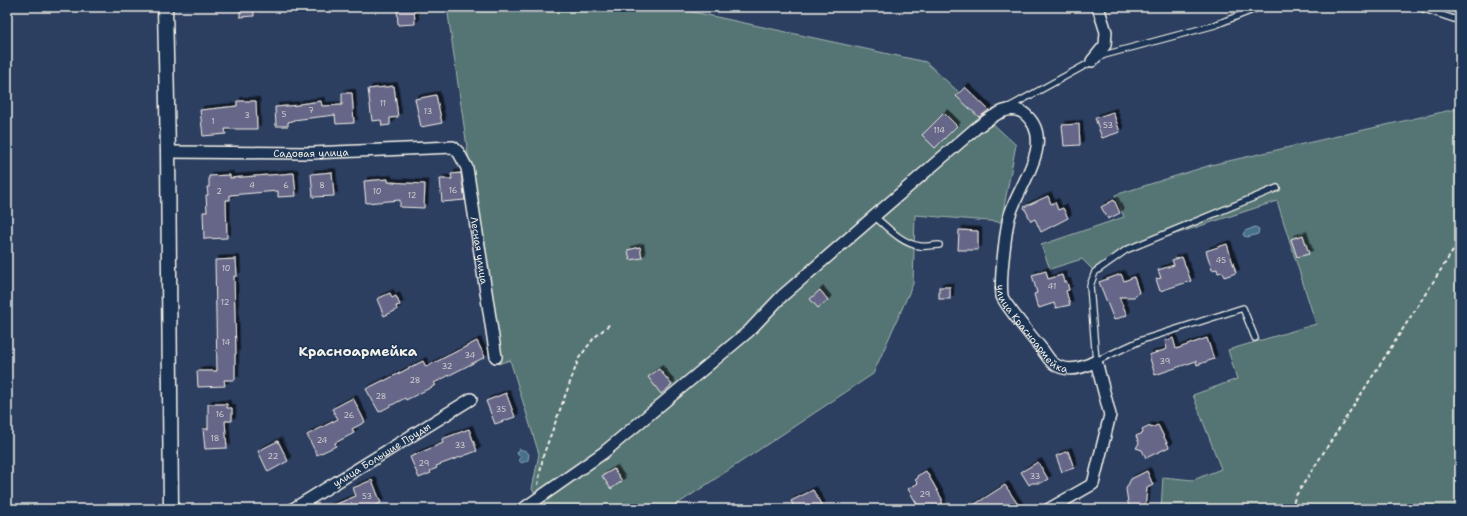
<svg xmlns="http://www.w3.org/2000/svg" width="1467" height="516" viewBox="0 0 1467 516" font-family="'Shantell Sans',sans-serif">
<defs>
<filter id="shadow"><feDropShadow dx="3.5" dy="-3.5" stdDeviation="0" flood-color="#0009"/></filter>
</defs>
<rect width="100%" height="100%" fill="#2c3f61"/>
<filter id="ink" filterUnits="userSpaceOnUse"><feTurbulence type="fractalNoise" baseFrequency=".025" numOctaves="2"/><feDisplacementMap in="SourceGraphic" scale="8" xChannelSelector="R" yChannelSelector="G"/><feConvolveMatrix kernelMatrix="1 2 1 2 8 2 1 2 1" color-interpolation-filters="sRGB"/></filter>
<g filter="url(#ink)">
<g fill="#547575" stroke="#a4b3ae">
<polygon points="447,7 670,7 926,62 1016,145 1001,222 915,215 913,284 873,374 670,509 538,509 542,506 532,489 539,454 510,360 498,364"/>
<polygon points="1460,108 1460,509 1161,509 1163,477 1193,480 1221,469 1193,395 1237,379 1228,350 1316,324 1277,201 1126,250 1094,271 1082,259 1050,269 1041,245 1124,217 1115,195 1211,165"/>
</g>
<g fill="#46708d" stroke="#8ca4b1">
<polygon points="1255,227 1259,229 1258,234 1248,237 1244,236 1243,234 1245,231"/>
<polygon points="519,449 526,451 529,454 528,460 522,463 518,460 521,457 517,454"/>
</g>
<g fill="#668" stroke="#f4f1e8" filter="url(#shadow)">
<polygon points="240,7 254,7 254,16 240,17"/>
<polygon points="397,7 414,7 415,24 398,25"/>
<polygon points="394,86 398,117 390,118 390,125 382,126 381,120 372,121 368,89"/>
<polygon points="965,87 989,110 988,111 979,117 956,96"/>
<polygon points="342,93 352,93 354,123 336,124 335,115 293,120 293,121 288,122 288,126 276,126 275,107 299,105 299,104 321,101 322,106 342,105"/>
<polygon points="436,95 442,123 421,127 415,99"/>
<polygon points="237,101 256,101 257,129 225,129 226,134 203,136 200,110 237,106"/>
<polygon points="1113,112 1120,132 1102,138 1095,118"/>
<polygon points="944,113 957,126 935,148 922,135"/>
<polygon points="1079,124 1080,145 1064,146 1062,125"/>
<polygon points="332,172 334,196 313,197 311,174"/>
<polygon points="294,173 296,196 278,197 278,191 230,195 230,200 226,200 227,238 204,239 203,212 207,212 206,195 208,195 207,187 209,187 209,176 230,175 230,178"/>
<polygon points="461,173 465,200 442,202 440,179 452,179 451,174"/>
<polygon points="388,179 388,182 425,184 424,208 400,207 400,200 366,203 364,181"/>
<polygon points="1048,196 1051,204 1055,202 1058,210 1063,208 1068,218 1041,232 1035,219 1031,221 1024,207"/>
<polygon points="1114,200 1120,213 1108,219 1101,207"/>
<polygon points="959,230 978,231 978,250 958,250"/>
<polygon points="1303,235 1309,254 1297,257 1291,239"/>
<polygon points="1227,244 1236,273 1224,277 1223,272 1218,273 1217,269 1212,270 1206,251"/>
<polygon points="640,247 642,258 630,260 628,250"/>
<polygon points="1182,257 1191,281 1160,291 1156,279 1161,278 1158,270 1174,265 1172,260"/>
<polygon points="236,259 237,276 234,276 236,354 235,354 235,380 224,380 225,386 198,387 197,371 217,371 215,260"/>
<polygon points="1046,271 1048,279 1062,275 1064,282 1067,282 1069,290 1066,291 1070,305 1056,308 1054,303 1039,308 1038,305 1037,305 1034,294 1037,293 1032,275"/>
<polygon points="1121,274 1124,281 1134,277 1139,292 1137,295 1134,297 1119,297 1127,315 1114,320 1099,282"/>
<rect x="939" y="287" width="11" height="12"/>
<polygon points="820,290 828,300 818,308 810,299"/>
<polygon points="390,293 392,298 396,296 400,305 396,306 397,310 384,316 377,299"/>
<polygon points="1173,338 1176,349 1207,338 1214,359 1197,365 1196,361 1155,375 1149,355 1167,349 1165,341"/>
<polygon points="477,341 485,357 434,383 436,385 406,400 405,398 379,412 366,389 384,380 384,381 423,361 426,367"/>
<polygon points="659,369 672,385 661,394 648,377"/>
<polygon points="506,393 515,417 495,424 486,401"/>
<polygon points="353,398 365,422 352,429 354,433 335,443 336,446 317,455 307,435 338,419 332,409"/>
<polygon points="208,404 227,404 227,408 232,408 232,421 225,421 227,448 205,449 203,429 208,429"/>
<polygon points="1158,425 1169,447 1146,458 1142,450 1136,448 1139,443 1136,436 1143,433 1142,430 1150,426 1151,428"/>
<polygon points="469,429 477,451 436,466 437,468 430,471 431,473 419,478 410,457 443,443 442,439"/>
<polygon points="278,441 288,461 268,472 258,451"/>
<polygon points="1068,451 1074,468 1062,472 1056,456"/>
<polygon points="1038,462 1048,479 1041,483 1032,483 1029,485 1021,472"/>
<polygon points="614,469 622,481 611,489 602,476"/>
<polygon points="926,471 942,499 942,509 920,509 908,489 918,483 915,480 918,478 917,476"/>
<polygon points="1147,471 1153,485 1147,488 1145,509 1129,509 1126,489 1131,479"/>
<polygon points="372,480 381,503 367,509 324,509 356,496 353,488"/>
<polygon points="1005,485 1021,509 968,509 980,501"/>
<polygon points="813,490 822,506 815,509 795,509 791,501"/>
</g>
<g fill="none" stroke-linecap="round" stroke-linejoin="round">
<defs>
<g id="service">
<polyline points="1418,7 1460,21"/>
<polyline points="1009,107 1104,55 1215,25 1260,7"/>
<path d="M874,216C887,227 902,244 920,246C926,247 933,245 939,245"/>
<polyline points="1255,338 1243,308 1142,340 1096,361 1090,286 1095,272 1126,250 1277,188"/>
</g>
<g id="minor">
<polyline points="1092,61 1105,45 1106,32 1098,7"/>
<path id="s1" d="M168,152L311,153L453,147L459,153L467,168L496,357"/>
<path id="s2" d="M293,509L471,399"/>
<path id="s3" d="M523,509L603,453L749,331L782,296L975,129C989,119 1010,100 1026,115C1057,143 1016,188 1009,218C1007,225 1006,234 1005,242C1003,260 1000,278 1002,296C1003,302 1035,341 1042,349C1045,353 1049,360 1053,363C1066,373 1083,368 1096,361L1110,415L1093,484L1049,509"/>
</g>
<polyline id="tertiary" points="165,7 168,152 171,509"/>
</defs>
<use href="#service" stroke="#f4f1e8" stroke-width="8"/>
<use href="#minor" stroke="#f4f1e8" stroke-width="14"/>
<use href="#tertiary" stroke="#f4f1e8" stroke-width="17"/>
<g stroke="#f4f1e8" stroke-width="2" stroke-dasharray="4 3" stroke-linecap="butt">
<polyline points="1459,28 1460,61"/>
<polyline points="538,485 543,456 579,358 594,338 610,324"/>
<polyline points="1292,509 1295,497 1460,240"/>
</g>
<use href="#service" stroke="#1d3557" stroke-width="5.5"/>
<use href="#minor" stroke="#1d3557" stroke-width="11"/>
<use href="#tertiary" stroke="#1d3557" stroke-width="14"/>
</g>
</g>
<g text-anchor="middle" stroke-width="3" stroke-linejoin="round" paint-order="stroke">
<g font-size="8" fill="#d0ced0">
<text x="383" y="106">11</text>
<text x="311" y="113">7</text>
<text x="428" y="114">13</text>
<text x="284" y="117">5</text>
<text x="247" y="118">3</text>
<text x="213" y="124">1</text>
<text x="1108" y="128">53</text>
<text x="939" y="133">114</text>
<text x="252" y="188">4</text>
<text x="286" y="188">6</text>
<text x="322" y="188">8</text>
<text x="453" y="193">16</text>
<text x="219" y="194">2</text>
<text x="377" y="194">10</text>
<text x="412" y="198">12</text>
<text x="1221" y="263">45</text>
<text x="226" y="271">10</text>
<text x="1052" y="289">41</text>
<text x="225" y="305">12</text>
<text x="226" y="345">14</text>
<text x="470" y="358">34</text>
<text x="1165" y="364">39</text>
<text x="447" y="369">32</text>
<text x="415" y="383">28</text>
<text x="381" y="399">28</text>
<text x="501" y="412">35</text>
<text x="220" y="417">16</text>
<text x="349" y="418">26</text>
<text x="215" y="441">18</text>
<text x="322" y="443">24</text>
<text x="460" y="448">33</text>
<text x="273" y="459">22</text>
<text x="424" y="466">29</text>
<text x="1035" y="479">33</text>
<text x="925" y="497">29</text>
<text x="367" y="499">53</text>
</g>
<g font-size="10" fill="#f4f1e8" stroke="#1d3557">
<text dy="4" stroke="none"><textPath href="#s1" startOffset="143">Садовая улица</textPath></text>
<text dy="4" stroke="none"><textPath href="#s1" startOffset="394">Лесная улица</textPath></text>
<text dy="4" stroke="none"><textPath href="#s3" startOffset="884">улица Красноармейка</textPath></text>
<text dy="4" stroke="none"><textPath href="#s2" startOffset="104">улица Большие Пруды</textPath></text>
</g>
<g font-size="14" font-weight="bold" fill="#f4f1e8" stroke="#1d3557">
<text x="358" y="356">Красноармейка</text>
</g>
</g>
<rect width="1467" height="516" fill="none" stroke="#1d3557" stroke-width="24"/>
<rect x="12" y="12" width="1443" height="492" fill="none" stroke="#f4f1e8" stroke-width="1.5" filter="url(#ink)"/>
</svg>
